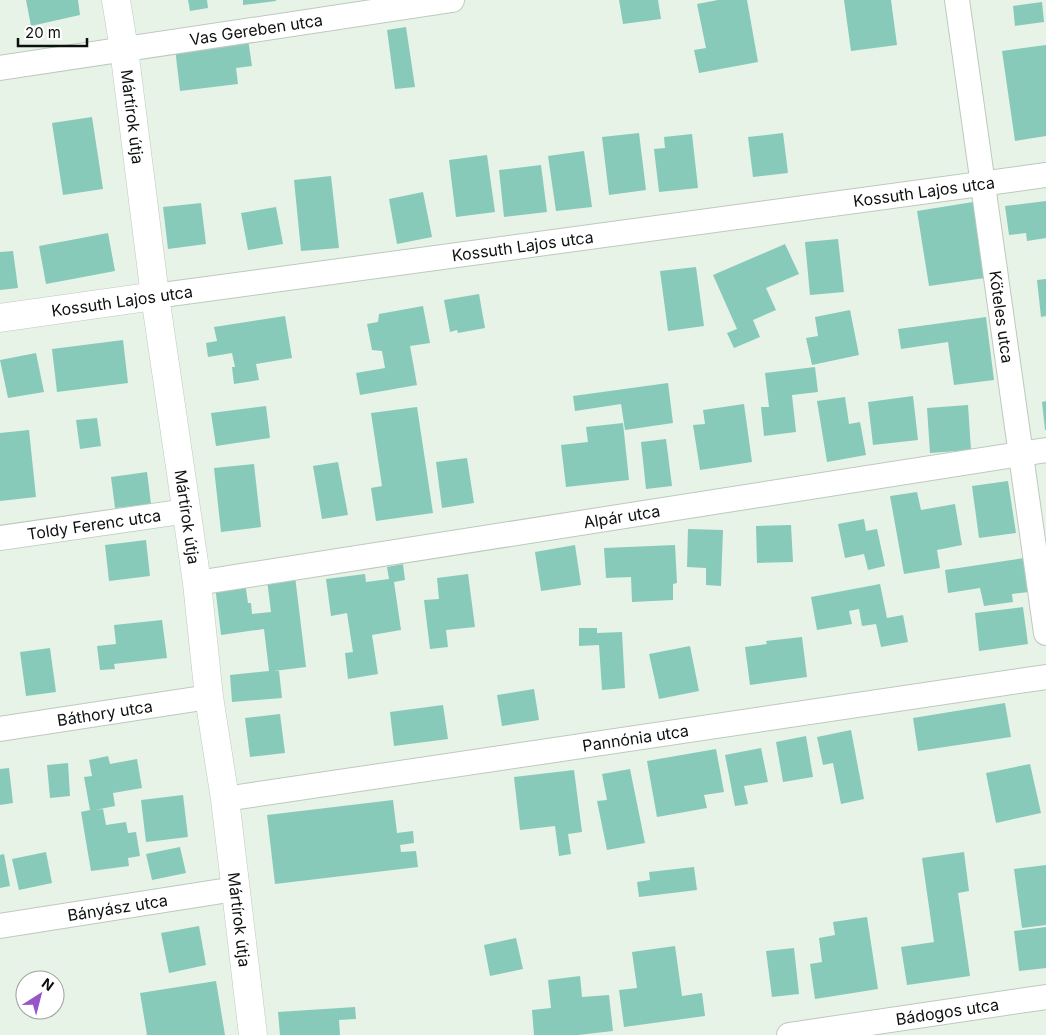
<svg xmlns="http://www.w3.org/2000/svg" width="1046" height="1035" viewBox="0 0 1046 1035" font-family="Inter,sans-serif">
<rect width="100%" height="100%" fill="#e7f3e7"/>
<g fill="#87caba">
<polygon points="26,0 78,0 80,15 31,26"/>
<polygon points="188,0 207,0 208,8 190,11"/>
<polygon points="243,0 276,0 276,1 243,5"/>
<polygon points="619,0 658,0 661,19 623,24"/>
<polygon points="718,0 747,0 758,62 699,73 694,50 706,48 697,4"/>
<polygon points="844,0 891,0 897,45 851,51"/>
<polygon points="1042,2 1044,22 1015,26 1013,6"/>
<polygon points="406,27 415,87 395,89 387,30"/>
<polygon points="248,39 252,66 236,68 238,84 180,91 175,48"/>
<polygon points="1046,45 1046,136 1015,141 1002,51"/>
<polygon points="92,117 103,189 63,195 52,123"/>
<polygon points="639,133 646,190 609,195 602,137"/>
<polygon points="783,133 788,173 753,177 748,137"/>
<polygon points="692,134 698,188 659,192 654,149 665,148 664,137"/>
<polygon points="584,151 592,207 556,211 548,156"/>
<polygon points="487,155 495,212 456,217 449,160"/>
<polygon points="541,165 547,212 504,217 499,170"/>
<polygon points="331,176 339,248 301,251 294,180"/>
<polygon points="423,192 432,237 397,244 389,199"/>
<polygon points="1046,201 1046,238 1027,241 1026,233 1009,235 1005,206"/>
<polygon points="973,202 985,278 929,286 917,211"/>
<polygon points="201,203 206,244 168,249 163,207"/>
<polygon points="276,207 283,244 248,250 241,213"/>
<polygon points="108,233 115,271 46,284 39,246"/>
<polygon points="838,239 844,292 810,295 805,242"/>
<polygon points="785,244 799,274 766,288 776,310 753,320 760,337 734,348 727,333 737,329 713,275"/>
<polygon points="13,251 18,288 0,290 0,252"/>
<polygon points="696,267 704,326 668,331 660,271"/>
<polygon points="1046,279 1046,316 1041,317 1037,280"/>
<polygon points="479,294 485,328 458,333 457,330 450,332 444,300"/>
<polygon points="423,306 430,343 410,346 417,385 360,395 356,373 385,368 382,351 372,350 367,324 378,322 379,314"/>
<polygon points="850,310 859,355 812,365 806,338 818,336 815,317"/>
<polygon points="285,316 292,358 256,364 259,380 234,384 232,367 235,367 232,353 208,357 206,343 217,341 214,327"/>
<polygon points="986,317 994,380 954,385 948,342 901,349 898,329"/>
<polygon points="123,340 128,383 57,392 52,349"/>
<polygon points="36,353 44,392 8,398 0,360"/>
<polygon points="815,367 818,392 792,395 796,432 764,436 761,407 769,407 765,373"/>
<polygon points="668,383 673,423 625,430 621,404 575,411 573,396"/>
<polygon points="913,396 918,440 873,445 868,402"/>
<polygon points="845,397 849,424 860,422 866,455 827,462 817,401"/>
<polygon points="1046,401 1046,430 1045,430 1042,402"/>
<polygon points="744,404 752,462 700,470 693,425 705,424 703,410"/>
<polygon points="968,405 971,450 930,453 927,408"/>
<polygon points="266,406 270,438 216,446 211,413"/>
<polygon points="417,407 433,513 376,521 371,488 382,486 371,413"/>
<polygon points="97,418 101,446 80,449 76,420"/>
<polygon points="623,423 629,480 566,487 561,445 588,442 586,427"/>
<polygon points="29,430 36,497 0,501 0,433"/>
<polygon points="666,439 672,486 646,489 641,442"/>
<polygon points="467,458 474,503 442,508 436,462"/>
<polygon points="338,462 348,515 322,519 313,466"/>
<polygon points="254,464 261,527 221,532 214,468"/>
<polygon points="147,472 151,504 115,508 111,477"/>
<polygon points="1008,481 1016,533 979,538 972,486"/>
<polygon points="917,492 921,510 955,504 962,545 937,550 940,568 904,574 890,496"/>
<polygon points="864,519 866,531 877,529 885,566 868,570 864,554 845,558 838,524"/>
<polygon points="791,525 793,562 757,563 756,526"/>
<polygon points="688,529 723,530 721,586 706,585 706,568 687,567"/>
<polygon points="146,540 150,576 109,581 105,545"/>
<polygon points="575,545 581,585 541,591 535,552"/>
<polygon points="675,545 677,583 673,584 673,600 632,602 631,577 606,578 604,548"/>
<polygon points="1024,558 1029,592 1012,594 1013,602 984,606 980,588 948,593 945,570"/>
<polygon points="403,564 405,580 394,582 401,630 372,635 378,674 348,679 345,653 353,652 347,613 331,616 326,579 365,574 366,582 389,579 387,567"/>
<polygon points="468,574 475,627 446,630 448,647 430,649 424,600 439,599 437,578"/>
<polygon points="295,576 306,667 274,671 279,671 282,698 232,702 230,675 269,671 264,629 221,635 215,586 245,582 248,603 251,603 252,614 271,612 267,580"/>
<polygon points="880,584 887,618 903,615 908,642 881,647 876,624 862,626 859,609 849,611 852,624 817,630 811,597"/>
<polygon points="1023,607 1028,644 979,651 975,613"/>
<polygon points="162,620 167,658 114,664 115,669 100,670 97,646 116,644 114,625"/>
<polygon points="579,628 597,628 597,633 622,632 625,688 602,690 599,645 579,646"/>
<polygon points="802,637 807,677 750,685 745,647 767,644 766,641"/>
<polygon points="690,646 699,691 659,699 649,654"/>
<polygon points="50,648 56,692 26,696 20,652"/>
<polygon points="534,689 539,720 502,726 497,695"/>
<polygon points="1005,703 1011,737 918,751 913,718"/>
<polygon points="443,705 448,739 394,746 390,712"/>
<polygon points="280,714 285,753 250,757 245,718"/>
<polygon points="851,730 864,799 841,804 833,763 823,765 817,737"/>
<polygon points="806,736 813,777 783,782 776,742"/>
<polygon points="761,748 768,782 744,786 748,804 735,806 725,755"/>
<polygon points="716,749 724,792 704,795 707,808 657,817 647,761"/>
<polygon points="108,756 110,764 137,759 142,788 113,793 115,806 95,810 103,809 106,825 126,822 128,833 136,832 140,856 128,858 129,866 91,871 81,812 90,810 84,777 92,776 89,760"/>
<polygon points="68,763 70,796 50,798 47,765"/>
<polygon points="1030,764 1041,813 996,823 986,773"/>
<polygon points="9,768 13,803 0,805 0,769"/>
<polygon points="630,769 645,843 607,850 597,801 607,800 602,774"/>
<polygon points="574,770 582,832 568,834 571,854 559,856 555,826 520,830 514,777"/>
<polygon points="183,795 188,837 146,842 141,800"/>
<polygon points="393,800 397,833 413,831 414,843 400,845 401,852 416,851 418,867 275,884 267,815"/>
<polygon points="180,847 186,873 152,880 146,854"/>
<polygon points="46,852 52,883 19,890 12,859"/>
<polygon points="964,852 969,891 958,893 970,976 907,985 901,947 934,942 922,858"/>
<polygon points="4,854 10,886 0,888 0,855"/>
<polygon points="1046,865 1046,925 1022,928 1014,869"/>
<polygon points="694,867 697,890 639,897 637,882 650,880 649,872"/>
<polygon points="867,917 878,989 815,999 810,964 822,962 819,938 835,935 833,922"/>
<polygon points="199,926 206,965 169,973 161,933"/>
<polygon points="1046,927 1046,968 1019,971 1014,931"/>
<polygon points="516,938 523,969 490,976 484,945"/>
<polygon points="675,946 682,996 702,993 705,1016 624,1027 619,990 637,988 632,952"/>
<polygon points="794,948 799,994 772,997 766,951"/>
<polygon points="580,976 582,997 609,995 613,1031 578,1035 534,1035 532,1010 551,1008 548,980"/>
<polygon points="216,981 225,1035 147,1035 140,993"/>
<polygon points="355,1007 356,1019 339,1020 340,1035 280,1035 278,1012"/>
</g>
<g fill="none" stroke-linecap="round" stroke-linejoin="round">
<defs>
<g id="minor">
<path id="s1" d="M957,0L1046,633"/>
<path id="s2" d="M0,68L452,0"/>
<path id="s3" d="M155,296L1046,175"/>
<path id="s4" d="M0,538L187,511"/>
<path id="s5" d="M197,583L1046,450"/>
<path id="s6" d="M0,729L209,697"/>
<path id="s7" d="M225,799L1046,677"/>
<path id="s8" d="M0,926L235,889"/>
<path id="s9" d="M789,1035L1046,997"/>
</g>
<g id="tertiary">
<path id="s10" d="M116,0L124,49L155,296L197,583L209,697L225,799L253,1035"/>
<polyline points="0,318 155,296"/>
</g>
</defs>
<use href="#minor" stroke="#bec9be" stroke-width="26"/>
<use href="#tertiary" stroke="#bec9be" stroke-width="29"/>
<use href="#minor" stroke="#fff" stroke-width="24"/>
<use href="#tertiary" stroke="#fff" stroke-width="28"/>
</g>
<g text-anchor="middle" stroke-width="5" stroke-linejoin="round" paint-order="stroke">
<g font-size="16" fill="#0d110e" stroke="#fff">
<text dy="6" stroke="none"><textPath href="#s2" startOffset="259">Vas Gereben utca</textPath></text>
<text dy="6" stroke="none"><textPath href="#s10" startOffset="118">Mártírok útja</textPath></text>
<text dy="6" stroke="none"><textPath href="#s3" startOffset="776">Kossuth Lajos utca</textPath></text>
<text dy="6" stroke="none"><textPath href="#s3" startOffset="371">Kossuth Lajos utca</textPath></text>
<text transform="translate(122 301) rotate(-8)" y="6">Kossuth Lajos utca</text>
<text dy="6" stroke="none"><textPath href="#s1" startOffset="320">Köteles utca</textPath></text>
<text dy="6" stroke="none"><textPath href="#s5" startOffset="430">Alpár utca</textPath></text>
<text dy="6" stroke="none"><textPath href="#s10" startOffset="522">Mártírok útja</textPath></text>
<text dy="6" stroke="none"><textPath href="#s4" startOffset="95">Toldy Ferenc utca</textPath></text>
<text dy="6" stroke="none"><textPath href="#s6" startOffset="106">Báthory utca</textPath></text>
<text dy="6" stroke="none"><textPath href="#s7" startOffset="415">Pannónia utca</textPath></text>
<text dy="6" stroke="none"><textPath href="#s8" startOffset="119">Bányász utca</textPath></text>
<text dy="6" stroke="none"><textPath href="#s10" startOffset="928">Mártírok útja</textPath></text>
<text dy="6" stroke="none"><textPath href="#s9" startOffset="160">Bádogos utca</textPath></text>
</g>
</g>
<g transform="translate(40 995) rotate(36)"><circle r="24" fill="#ffffff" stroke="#9ea09f"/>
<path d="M0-4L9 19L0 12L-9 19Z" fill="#9855ca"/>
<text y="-8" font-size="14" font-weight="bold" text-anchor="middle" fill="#0d110e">N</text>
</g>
<path d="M18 38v8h69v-8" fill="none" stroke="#0d110e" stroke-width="2.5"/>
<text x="25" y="38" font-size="15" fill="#0d110e" stroke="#ffffff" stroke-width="4" paint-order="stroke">20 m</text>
</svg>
